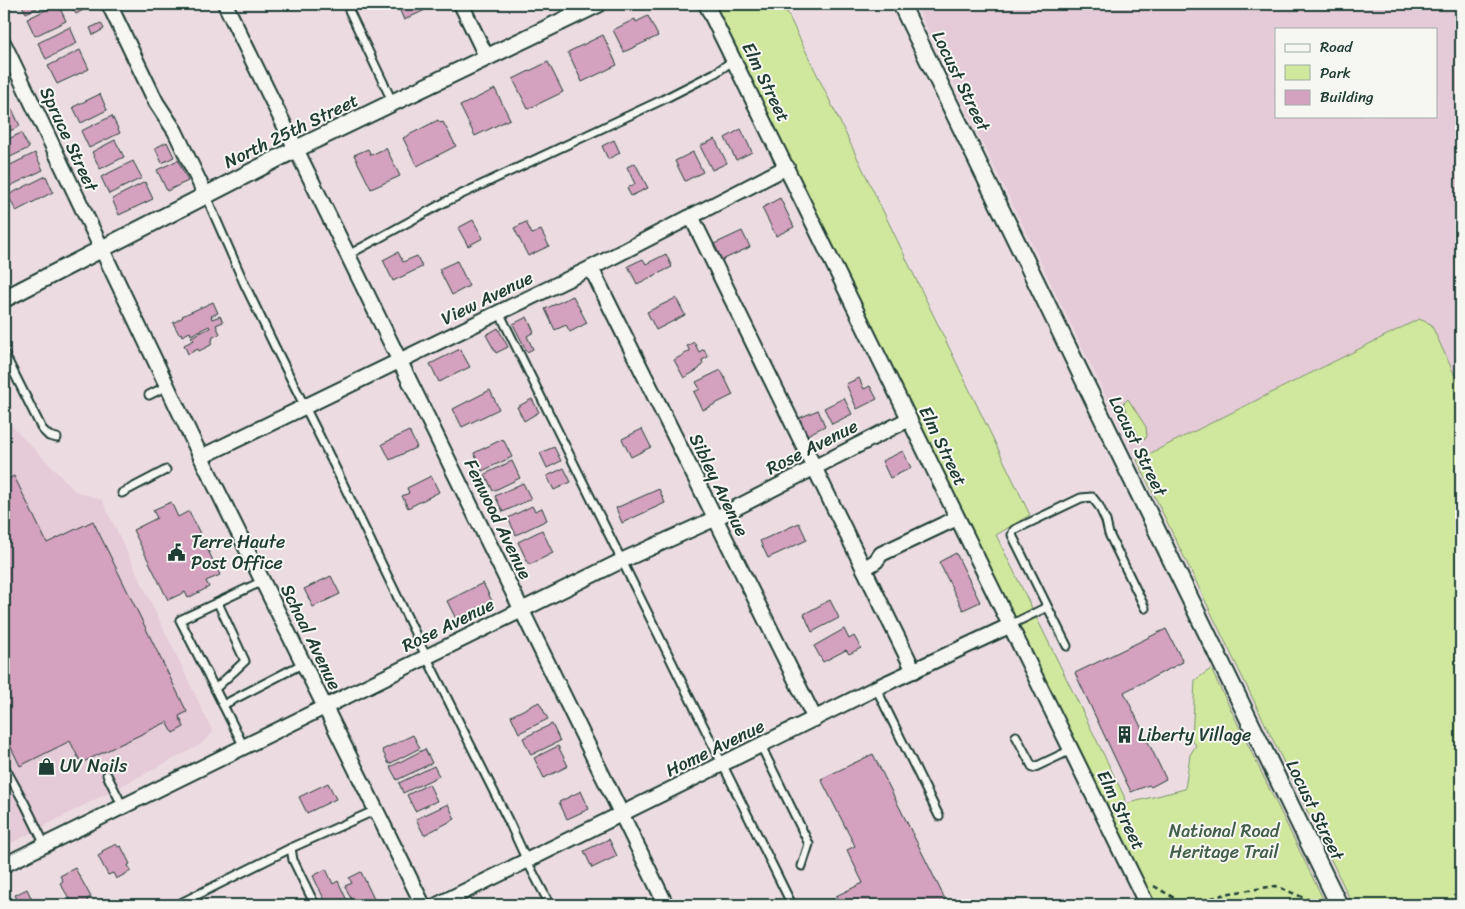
<svg xmlns="http://www.w3.org/2000/svg" width="1465" height="909" viewBox="0 0 1465 909" font-family="Sriracha,sans-serif">
<rect width="100%" height="100%" fill="#ecdce2"/>
<filter id="ink" filterUnits="userSpaceOnUse"><feTurbulence type="fractalNoise" baseFrequency=".02" numOctaves="2"/><feDisplacementMap in="SourceGraphic" scale="10" xChannelSelector="R" yChannelSelector="G"/><feConvolveMatrix kernelMatrix="1 2 1 2 8 2 1 2 1" color-interpolation-filters="sRGB"/></filter>
<g filter="url(#ink)">
<g fill="#e5cad7" fill-rule="evenodd">
<path d="M915,4H1461V389L1431,324L1419,319L1137,460ZM1276,29H1436V116H1276Z"/>
<polygon points="4,418 75,491 102,500 213,732 200,745 4,847"/>
</g>
<g fill="#d0e89e" stroke="#789269">
<polygon points="701,4 783,4 1030,515 996,535 1124,796 1125,804 1185,789 1190,755 1196,745 1192,741 1195,680 1211,669 1326,905 1147,905"/>
<polygon points="1419,319 1431,324 1461,389 1461,905 1353,905 1137,460"/>
<polygon points="1128,399 1146,427 1147,436 1145,439 1139,437 1123,404"/>
</g>
<g fill="#d4a1be" stroke="#1f3d34">
<polygon points="21,4 45,4 26,13"/>
<polygon points="58,4 66,21 35,36 27,19"/>
<polygon points="70,4 85,4 87,8 76,14"/>
<polygon points="397,4 422,4 425,10 404,20"/>
<polygon points="648,16 658,36 624,52 613,30 635,19 636,22"/>
<polygon points="101,23 104,29 93,35 90,28"/>
<polygon points="70,27 77,43 46,59 38,43"/>
<polygon points="603,35 617,65 582,82 568,52"/>
<polygon points="80,50 89,69 57,84 48,66"/>
<polygon points="548,62 563,92 528,109 513,79"/>
<polygon points="495,89 510,119 475,136 460,106"/>
<polygon points="100,94 107,110 81,123 73,107"/>
<polygon points="12,109 20,126 4,134 4,113"/>
<polygon points="112,116 120,133 89,148 81,131"/>
<polygon points="438,120 440,123 443,122 456,146 417,166 403,138"/>
<polygon points="741,129 752,152 736,160 725,138"/>
<polygon points="21,133 29,148 4,160 4,141"/>
<polygon points="715,139 727,163 712,170 700,146"/>
<polygon points="115,140 124,157 100,169 92,152"/>
<polygon points="614,140 620,153 608,159 602,146"/>
<polygon points="167,142 174,157 162,163 155,148"/>
<polygon points="386,148 400,176 371,189 354,155 368,149 371,155"/>
<polygon points="693,152 703,172 685,181 675,161"/>
<polygon points="35,153 43,170 10,186 4,174 4,168"/>
<polygon points="178,160 188,181 167,191 157,170"/>
<polygon points="133,161 142,178 109,194 101,177"/>
<polygon points="635,163 648,188 631,196 627,188 635,184 627,167"/>
<polygon points="46,176 53,192 16,211 8,195"/>
<polygon points="145,182 153,199 119,215 112,199"/>
<polygon points="780,198 794,227 776,236 762,208"/>
<polygon points="473,220 483,238 468,246 458,228"/>
<polygon points="526,222 532,234 541,230 549,246 528,256 514,228"/>
<polygon points="742,231 750,247 720,261 712,245"/>
<polygon points="398,252 403,262 417,256 422,267 393,281 383,260"/>
<polygon points="666,254 672,267 637,284 628,266 643,259 646,264"/>
<polygon points="457,261 469,286 452,295 439,269"/>
<polygon points="573,296 587,323 570,332 566,325 555,330 545,309"/>
<polygon points="676,298 685,315 656,330 647,312"/>
<polygon points="213,302 218,313 211,316 212,319 220,316 223,322 216,325 220,334 213,337 211,345 199,351 198,349 188,354 184,345 194,340 191,337 210,328 209,326 191,335 190,332 182,336 181,333 179,334 173,323 183,317 182,316"/>
<polygon points="527,317 534,332 527,336 533,349 527,352 513,324"/>
<polygon points="498,328 508,347 496,353 486,335"/>
<polygon points="694,342 699,352 704,349 708,357 702,360 703,363 699,369 684,378 674,360 690,351 687,346"/>
<polygon points="460,349 470,367 439,382 430,364"/>
<polygon points="721,370 733,395 703,410 694,392 700,389 696,382"/>
<polygon points="859,378 864,389 870,386 877,399 857,409 846,384"/>
<polygon points="490,390 499,409 462,427 453,409"/>
<polygon points="844,398 852,414 832,424 824,408"/>
<polygon points="532,399 539,412 524,421 517,407"/>
<polygon points="818,410 825,426 805,436 797,419"/>
<polygon points="642,429 651,447 631,457 622,439"/>
<polygon points="409,431 417,447 390,460 382,444"/>
<polygon points="503,439 512,457 482,471 474,453"/>
<polygon points="554,447 561,461 547,468 540,453"/>
<polygon points="903,451 911,468 890,478 882,461"/>
<polygon points="512,461 520,478 493,491 485,474"/>
<polygon points="564,468 571,482 554,490 547,476"/>
<polygon points="14,476 47,543 93,521 187,712 179,716 184,727 173,733 167,722 81,763 70,741 20,766 4,733 4,481"/>
<polygon points="431,476 439,492 408,508 402,496 409,493 407,488"/>
<polygon points="523,483 531,499 503,512 495,496"/>
<polygon points="659,489 665,503 622,523 616,508"/>
<polygon points="171,502 178,517 189,511 220,575 206,581 209,587 188,598 185,592 168,600 133,530 157,518 153,510"/>
<polygon points="532,506 535,511 542,508 547,520 516,535 508,518"/>
<polygon points="799,523 807,540 768,558 760,541"/>
<polygon points="542,530 553,553 529,565 518,542"/>
<polygon points="956,553 980,602 963,610 939,562"/>
<polygon points="331,576 340,594 313,607 304,589"/>
<polygon points="483,583 492,601 456,619 447,601"/>
<polygon points="830,600 839,618 812,632 804,614"/>
<polygon points="844,629 849,639 854,636 861,648 849,654 846,650 823,662 814,646"/>
<polygon points="1166,629 1183,662 1124,692 1166,779 1151,787 1149,785 1131,792 1075,673"/>
<polygon points="539,702 548,719 519,733 511,716"/>
<polygon points="552,724 560,741 531,755 523,738"/>
<polygon points="413,735 420,748 389,764 382,750"/>
<polygon points="558,746 568,766 544,778 534,758"/>
<polygon points="425,749 432,763 397,780 390,767"/>
<polygon points="873,754 948,905 840,905 836,896 863,883 847,850 855,846 821,779"/>
<polygon points="434,766 439,776 403,793 399,783"/>
<polygon points="328,783 336,799 307,813 299,797"/>
<polygon points="429,784 437,801 415,811 407,795"/>
<polygon points="581,791 589,809 567,819 559,802"/>
<polygon points="448,804 455,819 424,835 416,819"/>
<polygon points="609,839 617,856 592,868 584,851"/>
<polygon points="116,844 118,847 121,846 130,864 128,865 131,871 116,879 113,873 108,875 98,856 103,853 102,851"/>
<polygon points="75,868 91,897 87,899 89,905 73,905 60,883 63,881 60,876"/>
<polygon points="326,869 333,884 338,881 349,905 327,905 313,876"/>
<polygon points="361,872 375,901 368,905 354,905 345,886 352,883 349,878"/>
<polygon points="27,889 33,902 38,899 41,905 20,905 15,895"/>
</g>
<g fill="none" stroke-linecap="round" stroke-linejoin="round">
<defs>
<g id="service">
<polyline points="346,4 393,103"/>
<polyline points="206,196 244,283 275,347 333,463 426,656 510,824 527,861 550,905"/>
<polyline points="348,255 447,201 662,100 715,73 734,60"/>
<polyline points="499,312 792,905"/>
<polyline points="4,353 42,429 49,436 57,438"/>
<polyline points="149,395 167,386"/>
<polyline points="122,493 166,470"/>
<polyline points="218,603 245,661 215,689 244,747"/>
<polyline points="1010,625 1047,607"/>
<polyline points="1067,646 1012,535 1014,530 1081,498 1092,497 1099,506 1106,521 1109,534 1145,608"/>
<polyline points="876,688 939,816"/>
<polyline points="215,689 180,620 263,581"/>
<polyline points="223,705 304,663"/>
<polyline points="1016,736 1033,768 1071,750"/>
<polyline points="761,746 809,844 802,866"/>
<polyline points="4,766 25,804 45,845"/>
<polyline points="107,775 123,807"/>
<polyline points="291,848 293,860 315,905"/>
<polyline points="177,905 291,848 376,810"/>
</g>
<g id="minor">
<polyline points="109,4 156,102 175,131 206,196"/>
<polyline points="225,4 666,905"/>
<polyline points="461,4 487,58"/>
<polyline points="706,4 1147,905"/>
<polyline points="4,44 201,457 423,905"/>
<polyline points="691,216 914,671"/>
<polyline points="591,268 815,719"/>
<polyline points="201,457 591,268 787,167"/>
<polyline points="864,569 876,561 881,554 957,518"/>
<polyline points="4,865 621,561 714,519 909,419"/>
<polyline points="437,905 876,688 1009,626"/>
</g>
<g id="tertiary">
<polyline points="901,4 1339,905"/>
<polyline points="4,299 296,149 598,4"/>
</g>
</defs>
<use href="#service" stroke="#1f3d34" stroke-width="11"/>
<use href="#minor" stroke="#1f3d34" stroke-width="18"/>
<use href="#tertiary" stroke="#1f3d34" stroke-width="20"/>
<polyline stroke="#1f3d34" stroke-width="2.5" stroke-dasharray="5 4" stroke-linecap="butt" points="1154,886 1186,905 1230,893 1276,886 1307,899 1310,905"/>
<use href="#service" stroke="#f6f6f2" stroke-width="7"/>
<use href="#minor" stroke="#f6f6f2" stroke-width="14"/>
<use href="#tertiary" stroke="#f6f6f2" stroke-width="16"/>
</g>
</g>
<defs>
<symbol id="civic-bare" viewBox="-9 -9 18 18"><path d="M-.6-6.5H3V-4.5H.6V-3L4-1V1h2V6H-6V1h2V-1L-.6-3ZM-1.2 2.5V6h2.4V2.5Z" fill="#1f3d34" stroke="#f6f6f2" stroke-width="2.5" paint-order="stroke"/></symbol>
<symbol id="building-bare" viewBox="-9 -9 18 18"><path d="M-4-6H4V6H1V3H-1V6H-4ZM-2.5-4.3h1.7v1.8h-1.7ZM.8-4.3h1.7v1.8H.8ZM-2.5-1h1.7V.8h-1.7ZM.8-1h1.7V.8H.8Z" fill="#1f3d34" stroke="#f6f6f2" stroke-width="2.5" paint-order="stroke"/></symbol>
<symbol id="shop-bare" viewBox="-9 -9 18 18"><path d="M-5-2.5h2.3a2.7 3.5 0 0 1 5.4 0H5L5.5 6h-11ZM-1.5-2.5h3a1.5 2.3 0 0 0-3 0Z" fill="#1f3d34" stroke="#f6f6f2" stroke-width="2.5" paint-order="stroke"/></symbol>
</defs>
<g fill-rule="evenodd">
<use href="#civic-bare" x="164" y="540" width="25" height="25"/>
<use href="#building-bare" x="1112" y="722" width="25" height="25"/>
<use href="#shop-bare" x="34" y="754" width="25" height="25"/>
</g>
<g text-anchor="middle" stroke-width="4" stroke-linejoin="round" paint-order="stroke">
<g font-size="18" fill="#1f3d34" stroke="#f6f6f2">
<text transform="translate(961 81) rotate(64)" y="6">Locust Street</text>
<text transform="translate(766 82) rotate(64)" y="6">Elm Street</text>
<text transform="translate(291 131) rotate(-26)" y="6">North 25th Street</text>
<text transform="translate(69 139) rotate(65)" y="6">Spruce Street</text>
<text transform="translate(487 298) rotate(-26)" y="6">View Avenue</text>
<text transform="translate(943 446) rotate(64)" y="6">Elm Street</text>
<text transform="translate(1138 446) rotate(64)" y="6">Locust Street</text>
<text transform="translate(812 447) rotate(-27)" y="6">Rose Avenue</text>
<text transform="translate(719 485) rotate(64)" y="6">Sibley Avenue</text>
<text transform="translate(498 519) rotate(64)" y="6">Fenwood Avenue</text>
<text transform="translate(448 625) rotate(-26)" y="6">Rose Avenue</text>
<text transform="translate(311 637) rotate(64)" y="6">Schaal Avenue</text>
<text transform="translate(715 748) rotate(-26)" y="6">Home Avenue</text>
<text transform="translate(1121 810) rotate(64)" y="6">Elm Street</text>
<text transform="translate(1315 810) rotate(64)" y="6">Locust Street</text>
</g>
<g font-size="18" fill="#1f3d34" stroke="#f6f6f2" text-anchor="start">
<text x="191" y="548">Terre Haute<tspan x="191" dy="21">Post Office</tspan></text>
<text x="1138" y="741">Liberty Village</text>
<text x="60" y="772">UV Nails</text>
</g>
<g font-size="18" fill="#425f49" stroke="#f6f6f2">
<text x="1224" y="837">National Road<tspan x="1224" dy="21">Heritage Trail</tspan></text>
</g>
</g>
<rect width="1465" height="909" fill="none" stroke="#f6f6f2" stroke-width="20"/>
<rect x="10" y="10" width="1445" height="889" fill="none" stroke="#1f3d34" stroke-width="2" filter="url(#ink)"/>
<rect x="1275" y="28" width="162" height="90" fill="#f6f6f2" stroke="#a0aca6"/>
<rect x="1285" y="44" width="25" height="8" fill="#f6f6f2" stroke="#a0aca6"/>
<text x="1320" y="52" font-size="15" fill="#1f3d34">Road</text>
<rect x="1285" y="65" width="25" height="15" fill="#d0e89e" stroke="#a0aca6"/>
<text x="1320" y="78" font-size="15" fill="#1f3d34">Park</text>
<rect x="1285" y="90" width="25" height="15" fill="#d4a1be" stroke="#a0aca6"/>
<text x="1320" y="102" font-size="15" fill="#1f3d34">Building</text>
</svg>
